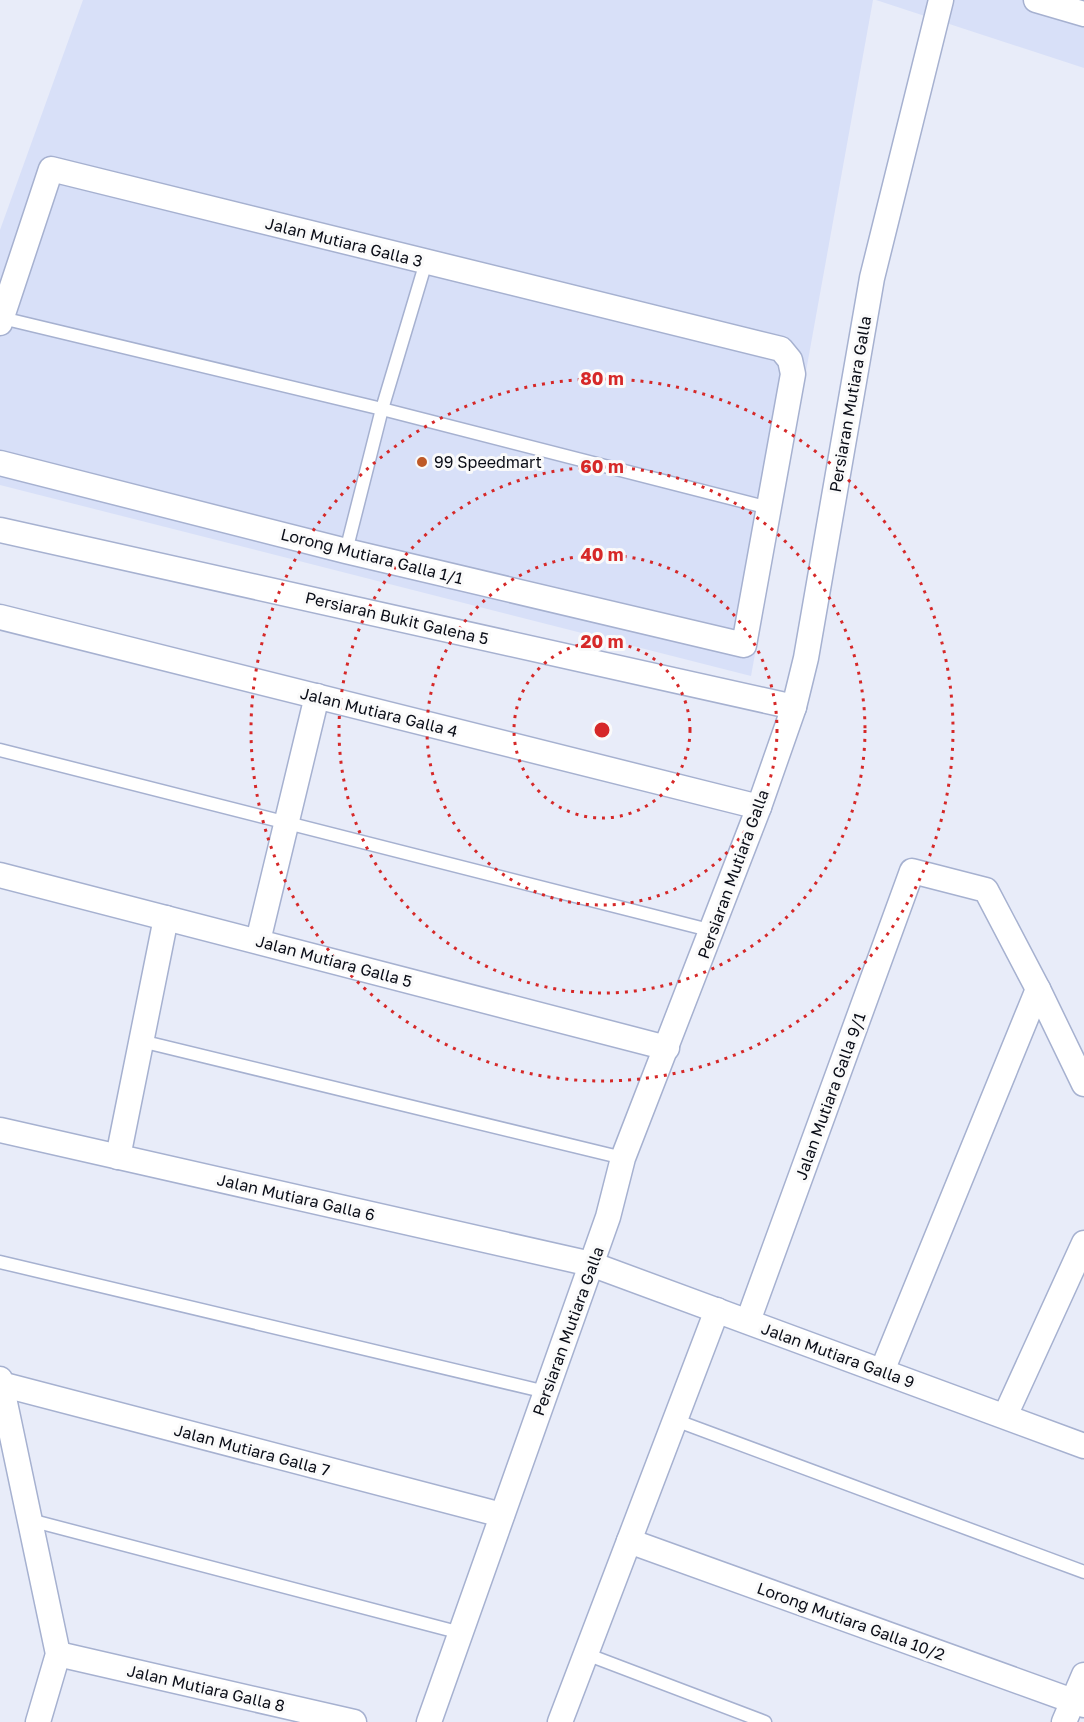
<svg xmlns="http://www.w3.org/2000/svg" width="1084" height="1722" viewBox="0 0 1084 1722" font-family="'Golos Text',sans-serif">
<rect width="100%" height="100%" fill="#e8ecf9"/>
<g fill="#d8e0f8">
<polygon points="83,0 873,0 751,676 0,485 0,230"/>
<polygon points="876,0 1084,0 1084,68"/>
</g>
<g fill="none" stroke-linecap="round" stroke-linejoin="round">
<defs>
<g id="lane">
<polyline points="2,318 382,409 769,508"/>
<polyline points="346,551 382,409 426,262"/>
<polyline points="0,750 713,931"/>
<polyline points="141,1041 623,1158"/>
<polyline points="0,1262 546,1392"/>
<polyline points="675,1420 1084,1572"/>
<polyline points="30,1520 461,1633"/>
<polyline points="586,1654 765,1722"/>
</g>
<g id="street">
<polyline points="1036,0 1084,14"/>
<polyline points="0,323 51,169 781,349 790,360 793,374 744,645 346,551 0,463"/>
<polyline points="0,530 794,707"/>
<polyline points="0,617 759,807"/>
<polyline points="0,875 667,1048"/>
<polyline points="258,941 317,696"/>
<polyline points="0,1130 591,1264 1084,1446"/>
<polyline points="118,1157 166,918"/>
<polyline points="748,1321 912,871 986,890 1038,989 1084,1084"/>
<polyline points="882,1371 1038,989"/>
<polyline points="0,1379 58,1654 38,1722"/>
<polyline points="1,1384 502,1515"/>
<polyline points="1005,1416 1084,1243"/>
<polyline points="629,1541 1084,1705"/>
<polyline points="58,1654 354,1722"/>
<polyline points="429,1722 608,1217 623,1158 759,807 794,707 806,658 872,278 941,0"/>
<polyline points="560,1722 717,1310"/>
<polyline points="1064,1722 1084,1675"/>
</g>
</defs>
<use href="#lane" stroke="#a6b1d0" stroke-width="15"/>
<use href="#street" stroke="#a6b1d0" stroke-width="27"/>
<use href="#lane" stroke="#fff" stroke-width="12"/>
<use href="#street" stroke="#fff" stroke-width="24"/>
</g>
<g fill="none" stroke="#d62828" stroke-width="3" stroke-dasharray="3 6">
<circle cx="602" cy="730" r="88"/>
<circle cx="602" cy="730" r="175"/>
<circle cx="602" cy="730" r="263"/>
<circle cx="602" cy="730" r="351"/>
</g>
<circle fill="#be5927" stroke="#fafafa" stroke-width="2" cx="422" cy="462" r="6"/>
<g text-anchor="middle" stroke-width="6" stroke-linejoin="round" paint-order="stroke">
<g font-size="16" fill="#0a0d17" stroke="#fafafa">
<text transform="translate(344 242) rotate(14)" y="6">Jalan Mutiara Galla 3</text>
<text transform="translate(850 404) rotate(-80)" y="6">Persiaran Mutiara Galla</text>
<text transform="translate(372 556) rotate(14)" y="6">Lorong Mutiara Galla 1/1</text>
<text transform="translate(397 618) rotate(13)" y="6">Persiaran Bukit Galena 5</text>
<text transform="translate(379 712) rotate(14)" y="6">Jalan Mutiara Galla 4</text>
<text transform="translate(733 874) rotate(-70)" y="6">Persiaran Mutiara Galla</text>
<text transform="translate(334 961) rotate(15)" y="6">Jalan Mutiara Galla 5</text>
<text transform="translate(830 1096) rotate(-70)" y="6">Jalan Mutiara Galla 9/1</text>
<text transform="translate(296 1197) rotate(13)" y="6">Jalan Mutiara Galla 6</text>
<text transform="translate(568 1331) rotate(-70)" y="6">Persiaran Mutiara Galla</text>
<text transform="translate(838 1355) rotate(20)" y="6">Jalan Mutiara Galla 9</text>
<text transform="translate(252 1450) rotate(15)" y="6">Jalan Mutiara Galla 7</text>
<text transform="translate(851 1621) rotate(20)" y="6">Lorong Mutiara Galla 10/2</text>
<text transform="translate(206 1688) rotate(13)" y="6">Jalan Mutiara Galla 8</text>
</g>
<g font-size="16" fill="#0a0d17" stroke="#fafafa" text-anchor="start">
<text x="434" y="468">99 Speedmart</text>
</g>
</g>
<circle cx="602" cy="730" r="9" fill="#d62828" stroke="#fafafa" stroke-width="3"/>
<g font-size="18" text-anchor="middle" font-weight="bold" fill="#d62828" stroke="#fafafa" stroke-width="6" stroke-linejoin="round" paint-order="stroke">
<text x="602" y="385">80 m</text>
<text x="602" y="473">60 m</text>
<text x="602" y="561">40 m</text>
<text x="602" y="648">20 m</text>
</g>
</svg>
